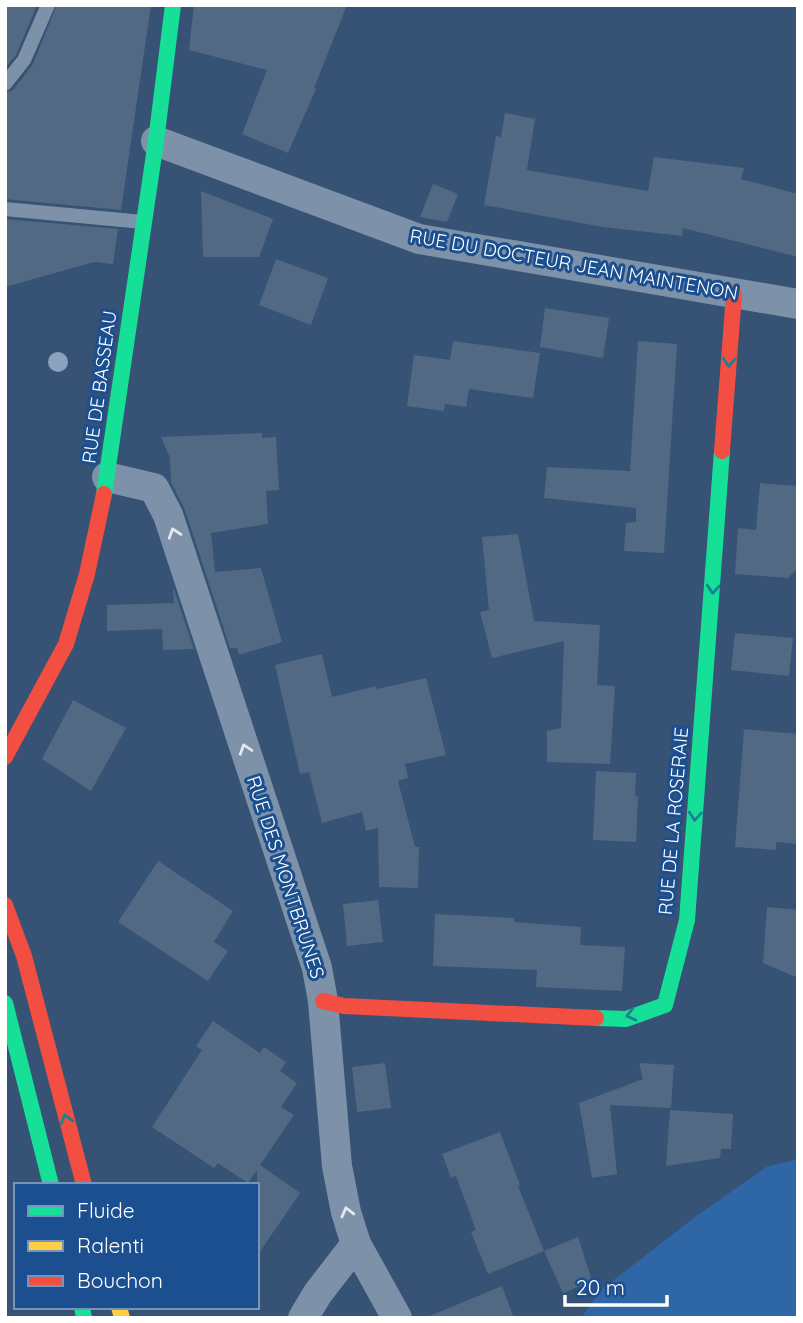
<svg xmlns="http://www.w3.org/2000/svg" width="803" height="1323" viewBox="0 0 803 1323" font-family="Quicksand,sans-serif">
<rect width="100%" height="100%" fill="#365274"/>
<polygon fill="#2f66a5" points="798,1159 798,1318 581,1318 602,1289 695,1217 766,1167"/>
<g fill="#526984">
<polygon points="5,5 37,5 16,55 5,68"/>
<polygon points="57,5 151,5 121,210 5,199 5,93 13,90 33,64"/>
<polygon points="194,5 347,5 314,88 316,89 288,153 242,134 267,70 189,50"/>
<polygon points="505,113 535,119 527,170 648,191 654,157 744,168 741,179 798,194 798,257 683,228 682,236 603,227 484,205 496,136 501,137"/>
<polygon points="433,184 458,194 447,222 420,217"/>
<polygon points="201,191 273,219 259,257 203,257"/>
<polygon points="5,219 118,229 113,264 94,262 5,287"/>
<polygon points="276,259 328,278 311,325 259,305"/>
<polygon points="545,308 609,318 603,358 540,347"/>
<polygon points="453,341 540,353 533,398 469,389 466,407 445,404 444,411 407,406 414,355 450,360"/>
<polygon points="638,341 677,344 664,553 624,551 626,523 636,522 636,508 544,498 547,467 630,471"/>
<polygon points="262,433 262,438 276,437 279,490 266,491 268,524 211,533 215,572 261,568 282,642 239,655 237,648 230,648 185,510 171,482 170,458 161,437"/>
<polygon points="760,483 798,486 798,556 796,570 788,578 735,574 738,528 756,530"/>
<polygon points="518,534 534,621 600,625 597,685 615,686 610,764 547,762 547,731 561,728 564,641 492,658 480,612 489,610 482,537"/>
<polygon points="173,587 194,649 163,650 162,629 107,631 107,605 174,603"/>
<polygon points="735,633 793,638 789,676 731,670"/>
<polygon points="322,654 332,697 376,686 377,689 426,678 446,755 405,764 408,778 398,781 415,847 419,847 418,888 379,887 378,828 366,831 362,812 322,823 309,772 300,774 275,665"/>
<polygon points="73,700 126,728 91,791 42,759"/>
<polygon points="744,729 798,734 798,844 776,842 776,850 735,847"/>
<polygon points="596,771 636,773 635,796 638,797 636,842 593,840"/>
<polygon points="158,861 233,911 214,942 228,951 208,981 118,922"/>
<polygon points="378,900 383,942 347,946 343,904"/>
<polygon points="767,907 798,910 798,978 763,963"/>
<polygon points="435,914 514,918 514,922 581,927 580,945 625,947 622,991 536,987 537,970 433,966"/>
<polygon points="213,1021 260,1053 264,1047 286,1062 280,1071 297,1083 281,1107 294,1115 260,1165 300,1193 257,1256 257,1170 248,1183 218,1163 214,1168 152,1127 202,1050 196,1046"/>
<polygon points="385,1063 391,1108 357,1112 352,1067"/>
<polygon points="639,1063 674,1065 671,1108 610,1105 617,1174 592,1178 579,1103 643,1079"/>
<polygon points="670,1110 733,1114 731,1149 721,1149 720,1158 666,1166"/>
<polygon points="500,1132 520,1185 518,1186 544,1251 488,1274 471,1232 476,1230 456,1176 451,1178 442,1154"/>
<polygon points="578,1237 592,1281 563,1293 544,1251"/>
<polygon points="502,1286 514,1318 427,1318 427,1317"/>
</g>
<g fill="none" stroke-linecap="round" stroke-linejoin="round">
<g stroke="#7d92a8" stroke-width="14">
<polyline points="5,84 24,60 48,5"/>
<polyline points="5,209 143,222"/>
</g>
<g stroke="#7d92a8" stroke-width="30">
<polyline points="156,141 419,239 798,304"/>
<polyline points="107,477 154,488 168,515 317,968 323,1001 337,1166 346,1212 356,1244 397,1318"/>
<polyline points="303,1318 318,1293 356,1244"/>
</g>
<g stroke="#16e098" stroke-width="16">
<polyline points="104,494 156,141 173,5"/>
<polyline points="5,1003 51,1185"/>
<polyline points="596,1018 626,1019 665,1005 687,920 722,451"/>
<polyline points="82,1307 84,1318"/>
</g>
<polyline stroke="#ffcf43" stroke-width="16" points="119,1307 122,1318"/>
<g stroke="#f24e42" stroke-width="16">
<polyline points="722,451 734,294"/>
<polyline points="5,757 66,644 87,574 104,494"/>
<polyline points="5,905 24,956 84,1185"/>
<polyline points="323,1001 344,1006 596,1018"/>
</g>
</g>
<circle fill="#8aa2be" cx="58" cy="362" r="10"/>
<defs><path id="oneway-chevron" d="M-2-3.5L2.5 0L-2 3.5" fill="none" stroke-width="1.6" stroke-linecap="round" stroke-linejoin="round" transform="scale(1.75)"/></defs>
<g stroke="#198292">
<use href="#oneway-chevron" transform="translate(729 362) rotate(94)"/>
<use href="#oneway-chevron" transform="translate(713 589) rotate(94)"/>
<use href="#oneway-chevron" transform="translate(695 816) rotate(94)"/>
<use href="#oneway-chevron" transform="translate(631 1015) rotate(166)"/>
<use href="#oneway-chevron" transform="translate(66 1119) rotate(-105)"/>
</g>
<g stroke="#e5e9ee">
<use href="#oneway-chevron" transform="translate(174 533) rotate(-108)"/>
<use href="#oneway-chevron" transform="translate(245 749) rotate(-108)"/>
<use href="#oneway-chevron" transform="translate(347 1212) rotate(-104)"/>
</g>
<g text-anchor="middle" stroke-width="6" stroke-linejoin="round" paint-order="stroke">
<g font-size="19" fill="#fff" stroke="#1b4f8f">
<text transform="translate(574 264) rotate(10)" y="7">RUE DU DOCTEUR JEAN MAINTENON</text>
<text transform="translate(99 387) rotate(-82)" y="7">RUE DE BASSEAU</text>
<text transform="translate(673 821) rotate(-85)" y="7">RUE DE LA ROSERAIE</text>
<text transform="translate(286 877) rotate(72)" y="7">RUE DES MONTBRUNES</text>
</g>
</g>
<rect width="803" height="1323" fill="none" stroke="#ffffff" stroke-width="14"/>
<rect x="14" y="1183" width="245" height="126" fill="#1b4f8f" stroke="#7695bc" stroke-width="2"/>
<rect x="28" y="1206" width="35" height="10" fill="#16e098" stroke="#7695bc" stroke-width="2"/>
<text x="77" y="1218" font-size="21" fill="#ffffff">Fluide</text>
<rect x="28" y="1241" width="35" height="10" fill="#ffcf43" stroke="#7695bc" stroke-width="2"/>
<text x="77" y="1253" font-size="21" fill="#ffffff">Ralenti</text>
<rect x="28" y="1276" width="35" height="10" fill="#f24e42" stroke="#7695bc" stroke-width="2"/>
<text x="77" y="1288" font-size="21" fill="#ffffff">Bouchon</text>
<path d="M565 1295v10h102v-10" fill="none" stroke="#ffffff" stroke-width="3.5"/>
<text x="576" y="1295" font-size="21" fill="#ffffff" stroke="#1b4f8f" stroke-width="5" paint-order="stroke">20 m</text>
</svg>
